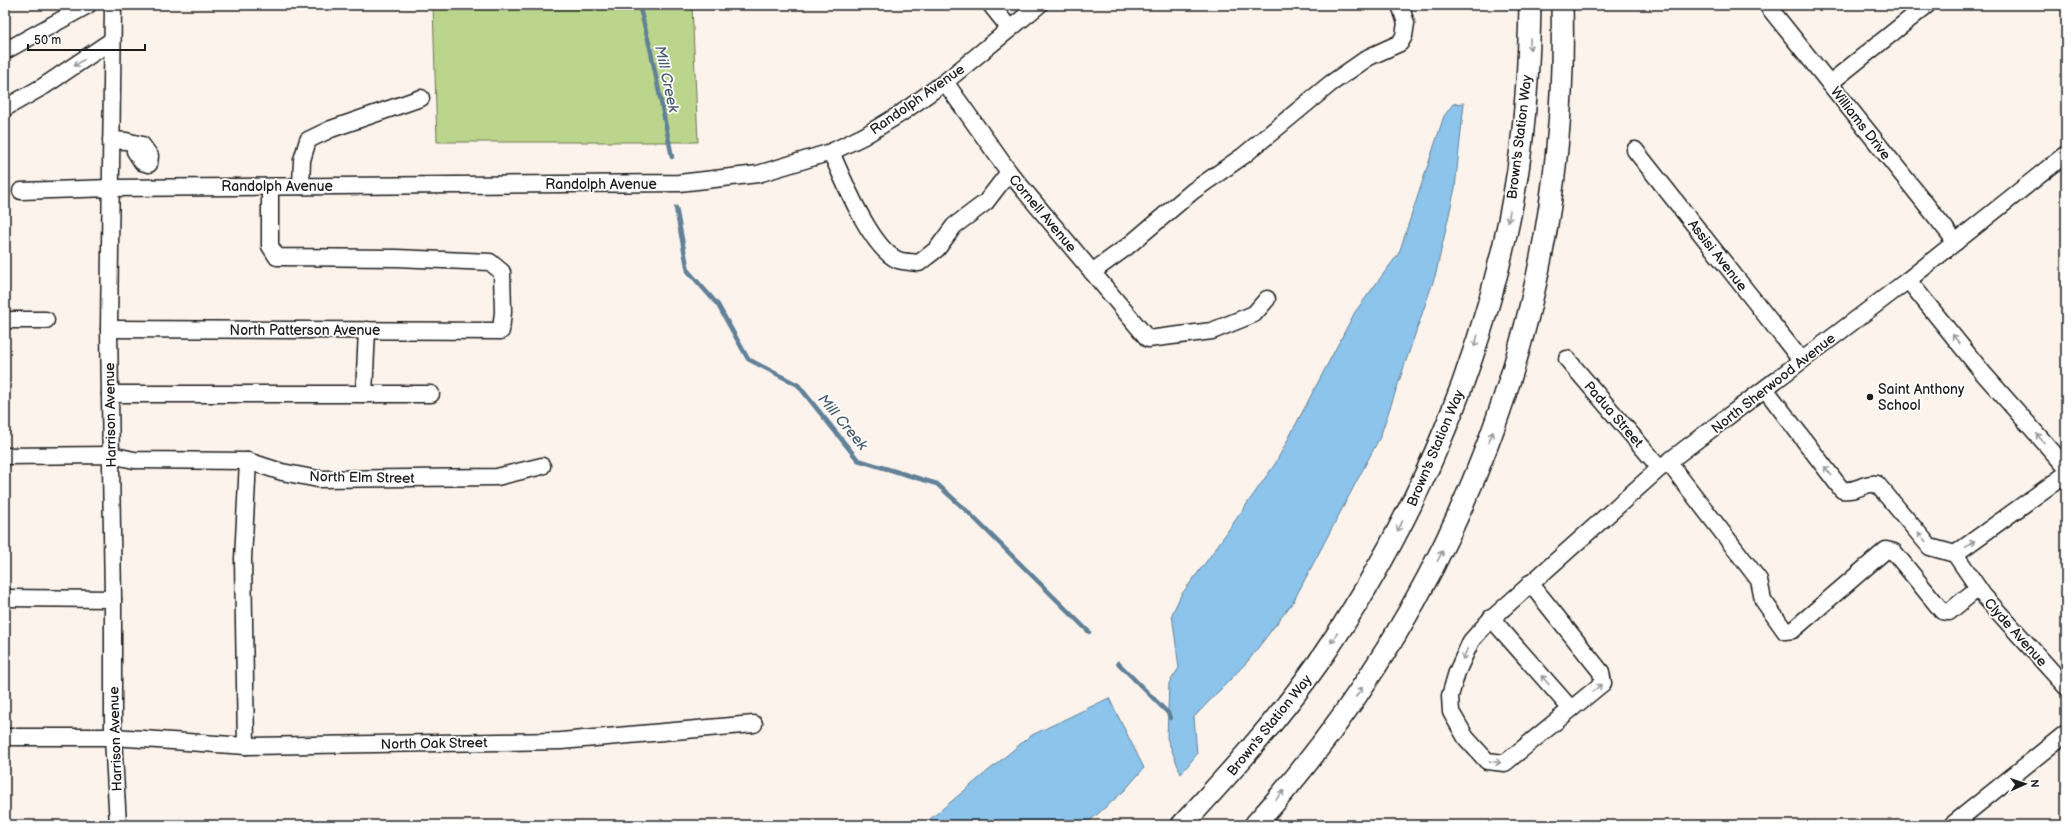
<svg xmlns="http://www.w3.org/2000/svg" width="2071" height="830" viewBox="0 0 2071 830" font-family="'Balsamiq Sans',sans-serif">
<rect width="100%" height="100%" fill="#fcf3ec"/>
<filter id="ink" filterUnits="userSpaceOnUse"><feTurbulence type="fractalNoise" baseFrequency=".025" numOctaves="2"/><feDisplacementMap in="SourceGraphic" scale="8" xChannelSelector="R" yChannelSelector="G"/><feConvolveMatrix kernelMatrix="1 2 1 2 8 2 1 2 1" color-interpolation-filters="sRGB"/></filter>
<g filter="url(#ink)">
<polygon fill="#bbd58c" stroke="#6c7854" points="433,5 692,5 698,142 437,142"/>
<g fill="#8dc4eb" stroke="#608198">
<polygon points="1464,103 1455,188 1436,273 1380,437 1293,602 1248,661 1194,717 1197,754 1181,774 1167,738 1169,683 1179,668 1172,614 1181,595 1206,562 1275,464 1355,312 1399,253 1444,116 1453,104"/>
<polygon points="1109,698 1144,768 1124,791 1085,825 923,825 1030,736"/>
</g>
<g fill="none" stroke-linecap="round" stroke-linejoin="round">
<g stroke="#608198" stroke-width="4.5">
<polyline points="639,5 650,47 672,157"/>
<polyline points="676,208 688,271 718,305 748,359 798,385 858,460 937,484 968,512 1089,632"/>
<polyline points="1118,663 1168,713 1170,718"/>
</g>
<defs>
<g id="minor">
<polyline points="113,5 109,329 113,599 113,737 118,825"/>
<polyline points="991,5 1010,29"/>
<polyline points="1767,5 1956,242"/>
<polyline points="5,51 88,5"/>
<polyline points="945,82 1009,172 1148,339 1212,331 1254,314 1267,299"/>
<polyline points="1830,83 1927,5"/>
<polyline points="5,108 44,86 111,41"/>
<polyline points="111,140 126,141 142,145 150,156 149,164 142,162 135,151 135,144"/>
<polyline points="1635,150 1801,360"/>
<path d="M831,152C843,179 871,249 898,260C904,262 913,262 919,263L937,249L954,226L986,202L1009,172"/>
<polyline points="301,186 302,160 308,140 331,129 421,98"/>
<polyline points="21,191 111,188 679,183 758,174 831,152 864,136 900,114 945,82 1039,5"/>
<polyline points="1092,272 1128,246 1193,191 1243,156 1330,84 1369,57 1400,43 1404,36 1406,23 1400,5"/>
<polyline points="1908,280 1983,373 2066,467"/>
<polyline points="5,320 46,320"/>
<polyline points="109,329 501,331 503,312 502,272 490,262 396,258 277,257 270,246 270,187"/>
<polyline points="1567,359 1660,468"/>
<path d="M1766,390L1842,490C1860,492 1862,482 1877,484L1930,547L1955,554"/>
<polyline points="110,394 431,394"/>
<polyline points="364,394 367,330"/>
<polyline points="5,456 111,455 134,460 248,461 282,472 318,479 497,477 542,466"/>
<polyline points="1669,463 1759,580 1763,600 1785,631 1793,630 1886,550 1894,552 1942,611 1949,612 1978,588"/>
<polyline points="2066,474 1955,554 1983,595 2066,687"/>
<polyline points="1530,583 1601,672 1603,683 1505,763 1487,761 1466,738 1451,712 1450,696 1457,672 1471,641 1488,622 1660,468 1908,280 2066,154"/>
<polyline points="5,598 113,599"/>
<polyline points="1491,618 1571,709"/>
<polyline points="5,737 113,737 246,746 561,741 754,724"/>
<polyline points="246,746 243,559 248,461"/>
<polyline points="1952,825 2066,733"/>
</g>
<g id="major">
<path d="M1182,825C1230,773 1277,721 1318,663C1419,517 1491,345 1518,170C1526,115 1529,60 1530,5"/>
<path d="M1255,825C1458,598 1570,310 1562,5"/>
</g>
</defs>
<use href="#minor" stroke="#1c1c1c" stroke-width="19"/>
<use href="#major" stroke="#1c1c1c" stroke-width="24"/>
<use href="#minor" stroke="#fff" stroke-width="16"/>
<use href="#major" stroke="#fff" stroke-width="21"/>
</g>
<defs><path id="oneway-shaft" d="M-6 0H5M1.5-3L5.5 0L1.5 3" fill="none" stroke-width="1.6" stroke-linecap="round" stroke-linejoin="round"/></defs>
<g stroke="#999">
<use href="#oneway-shaft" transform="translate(1530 44) rotate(91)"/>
<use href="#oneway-shaft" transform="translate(79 63) rotate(146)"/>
<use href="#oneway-shaft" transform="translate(1509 216) rotate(101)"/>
<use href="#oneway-shaft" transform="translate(1956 339) rotate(-129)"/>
<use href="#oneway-shaft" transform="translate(1476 341) rotate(107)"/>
<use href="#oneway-shaft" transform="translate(1491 437) rotate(-68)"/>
<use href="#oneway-shaft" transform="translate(2040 438) rotate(-131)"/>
<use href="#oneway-shaft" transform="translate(1828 471) rotate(-128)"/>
<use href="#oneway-shaft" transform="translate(1400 526) rotate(118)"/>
<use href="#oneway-shaft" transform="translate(1922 537) rotate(-130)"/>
<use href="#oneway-shaft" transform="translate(1970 544) rotate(-36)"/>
<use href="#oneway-shaft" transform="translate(1440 556) rotate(-64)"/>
<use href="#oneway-shaft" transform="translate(1334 638) rotate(123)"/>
<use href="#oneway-shaft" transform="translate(1465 654) rotate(114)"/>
<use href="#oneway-shaft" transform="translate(1545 680) rotate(-131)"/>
<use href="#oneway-shaft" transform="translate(1597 688) rotate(-39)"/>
<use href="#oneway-shaft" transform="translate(1359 692) rotate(-56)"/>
<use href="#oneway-shaft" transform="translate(1495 762) rotate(8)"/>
<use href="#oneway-shaft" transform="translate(1280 795) rotate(-50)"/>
</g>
</g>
<circle fill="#1c1c1c" stroke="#fff" stroke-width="1.5" cx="1870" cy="397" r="4"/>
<g text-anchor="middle" stroke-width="3.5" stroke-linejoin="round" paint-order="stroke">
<g font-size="14" fill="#1c1c1c" stroke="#fff">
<text transform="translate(917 99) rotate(-35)" y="5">Randolph Avenue</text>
<text transform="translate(1861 123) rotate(52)" y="5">Williams Drive</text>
<text transform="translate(1519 137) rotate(-83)" y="5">Brown's Station Way</text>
<text x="601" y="189">Randolph Avenue</text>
<text x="277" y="191">Randolph Avenue</text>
<text transform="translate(1043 213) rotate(50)" y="5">Cornell Avenue</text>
<text transform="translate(1718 255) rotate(52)" y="5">Assisi Avenue</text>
<text x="305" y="335">North Patterson Avenue</text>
<text transform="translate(1773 383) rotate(-38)" y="5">North Sherwood Avenue</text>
<text transform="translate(1614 414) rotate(49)" y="5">Padua Street</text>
<text transform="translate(110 415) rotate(-91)" y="5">Harrison Avenue</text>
<text transform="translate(1435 448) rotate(-67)" y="5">Brown's Station Way</text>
<text transform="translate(362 477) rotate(1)" y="5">North Elm Street</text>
<text transform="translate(2016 632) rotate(48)" y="5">Clyde Avenue</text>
<text transform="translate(1269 725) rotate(-51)" y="5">Brown's Station Way</text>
<text transform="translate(115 739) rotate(-92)" y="5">Harrison Avenue</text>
<text transform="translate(434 743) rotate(-1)" y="5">North Oak Street</text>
</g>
<g font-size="14" fill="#1c1c1c" stroke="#fff" text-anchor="start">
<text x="1878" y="394">Saint Anthony<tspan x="1878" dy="16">School</tspan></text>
</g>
<g font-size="15" font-style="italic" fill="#495f6f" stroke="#fff">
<text transform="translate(667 79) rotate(78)" y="5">Mill Creek</text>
<text transform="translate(843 422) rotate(50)" y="5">Mill Creek</text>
</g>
</g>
<rect width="2071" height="830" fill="none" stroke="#fff" stroke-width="20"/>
<rect x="10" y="10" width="2051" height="810" fill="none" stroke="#1c1c1c" stroke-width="1.5" filter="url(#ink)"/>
<g transform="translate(2025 784) rotate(87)" stroke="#ffffff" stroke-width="3" paint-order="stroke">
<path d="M0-3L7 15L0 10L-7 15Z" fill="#1c1c1c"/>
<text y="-6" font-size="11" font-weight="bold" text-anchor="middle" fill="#1c1c1c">N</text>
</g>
<path d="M28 44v6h117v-6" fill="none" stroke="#1c1c1c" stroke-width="2"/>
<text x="34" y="44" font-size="12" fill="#1c1c1c" stroke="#ffffff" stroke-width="3" paint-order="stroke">50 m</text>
</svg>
